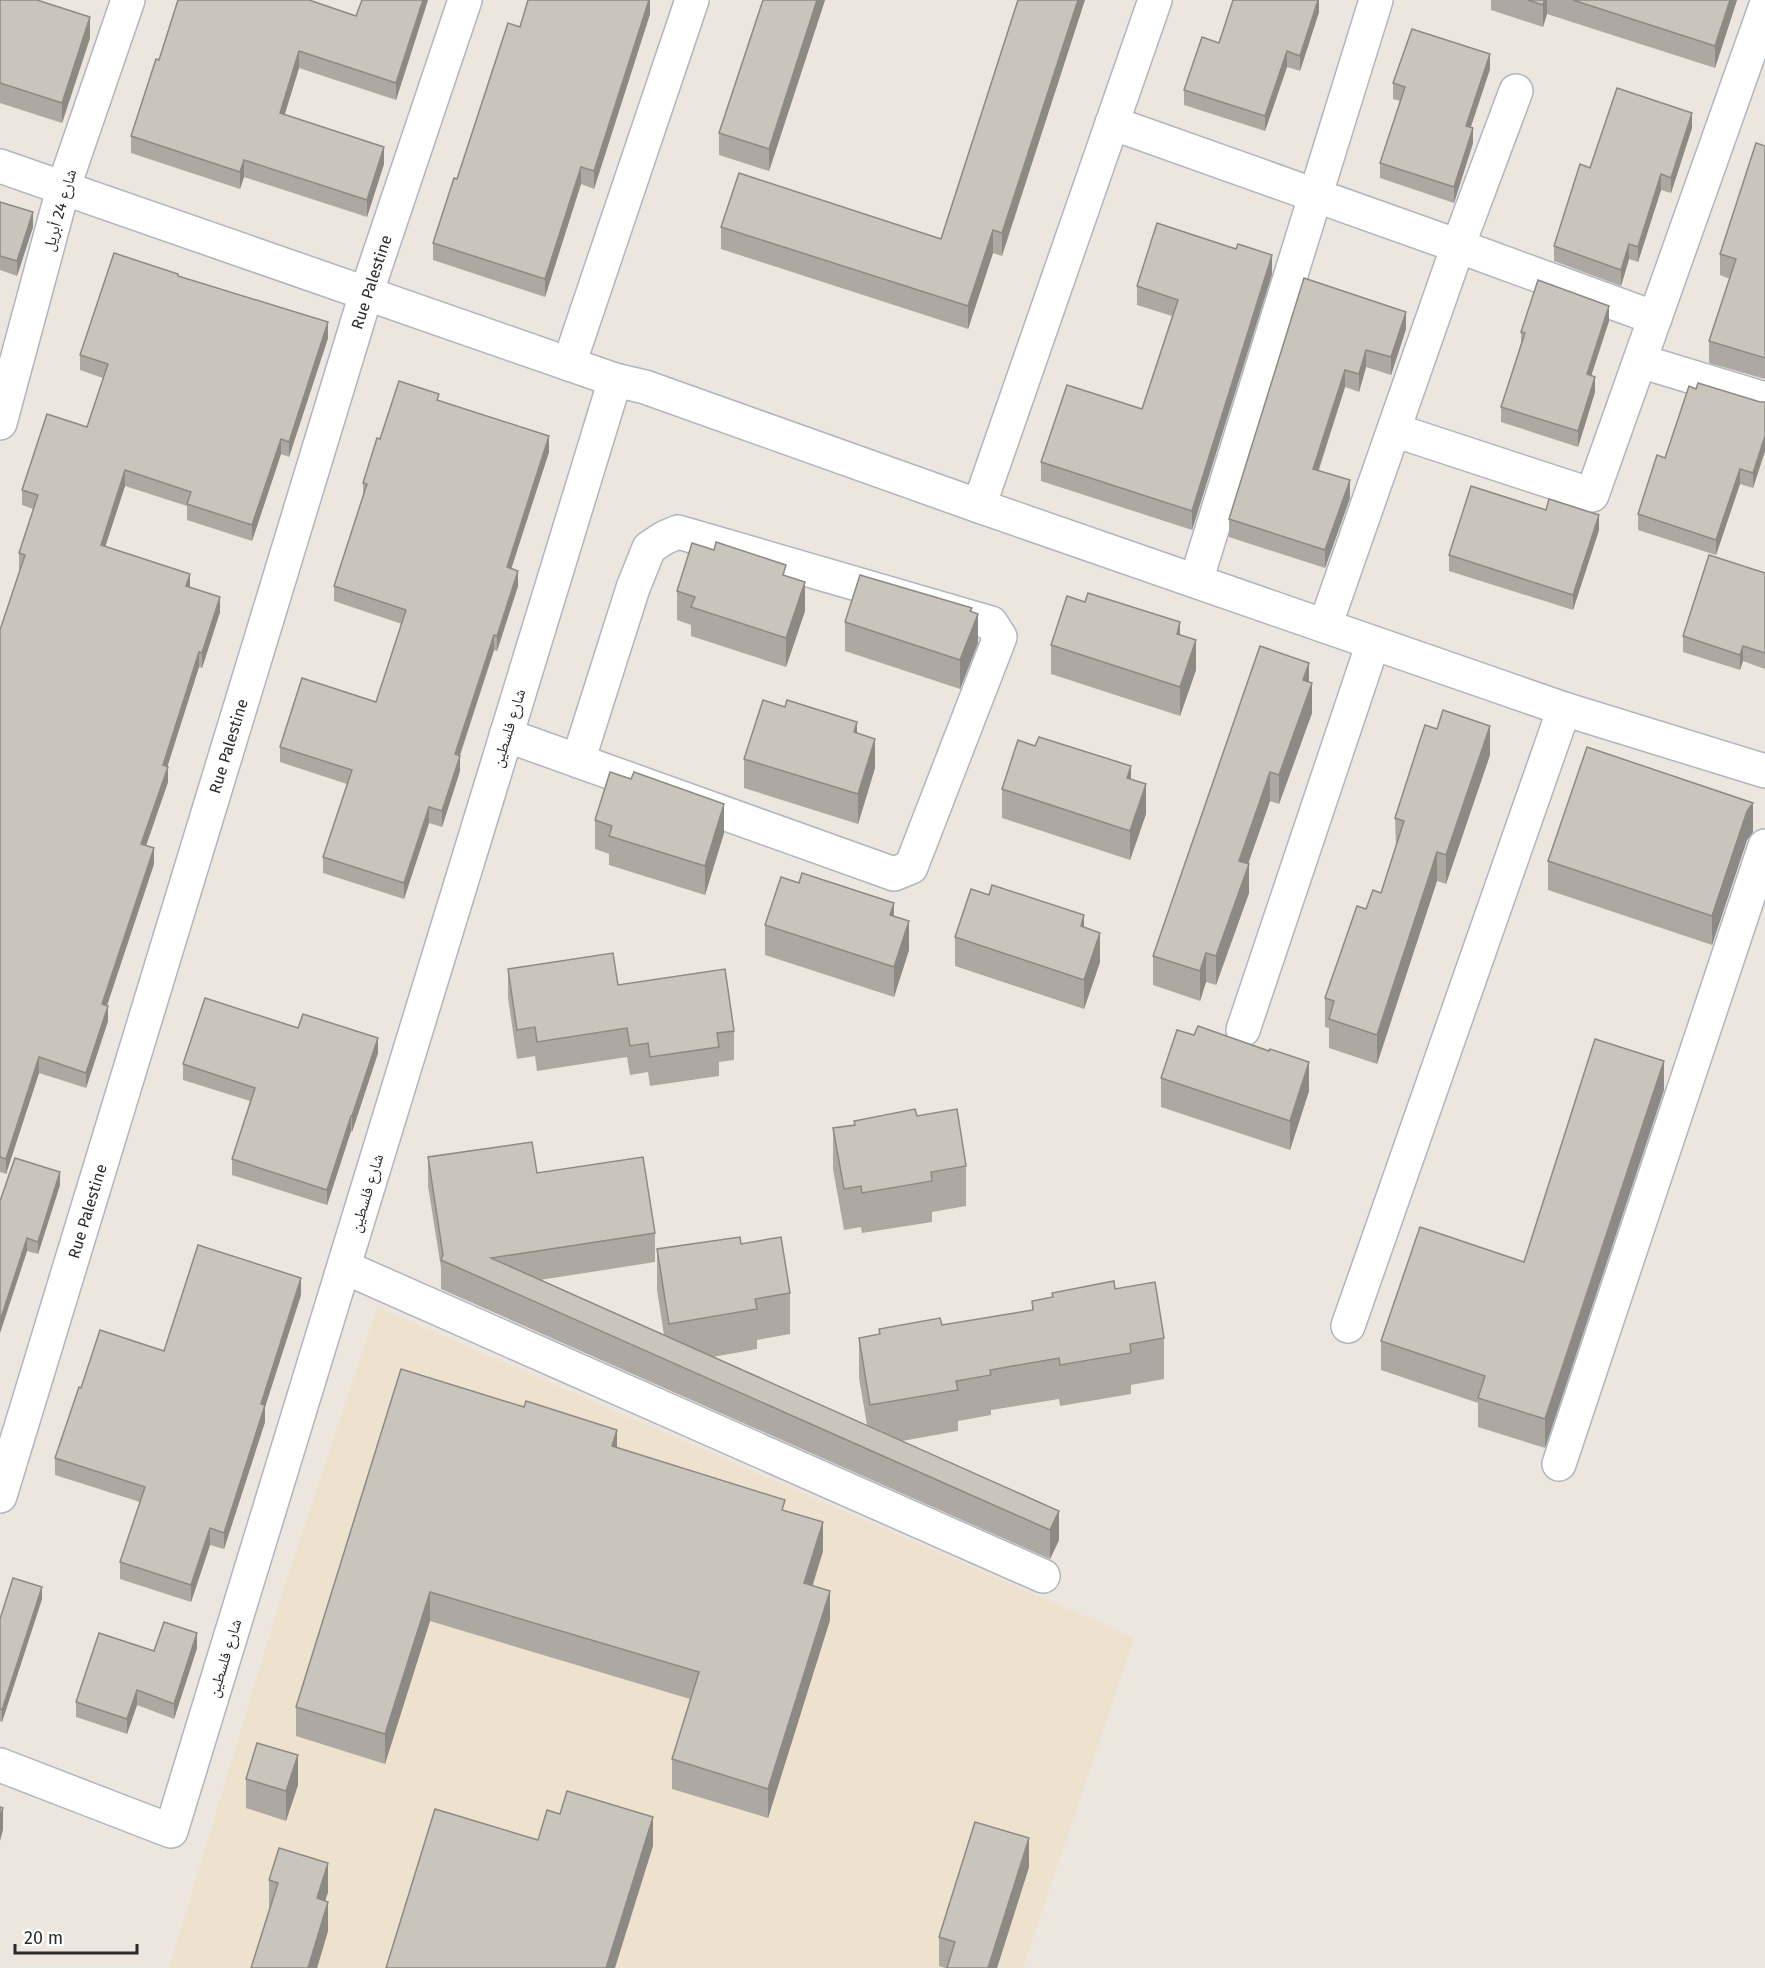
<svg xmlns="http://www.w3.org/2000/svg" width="1765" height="1968" viewBox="0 0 1765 1968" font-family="'Fira Sans','Noto Naskh Arabic',sans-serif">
<rect width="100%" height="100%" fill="#ede6de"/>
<polygon fill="#eee2ce" points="377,1307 1134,1638 1023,1968 169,1968 287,1578"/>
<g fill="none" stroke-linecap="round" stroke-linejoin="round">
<defs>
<g id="minor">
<polyline points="1516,91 1458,246 1655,318"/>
<polyline points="1112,123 1458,246 1325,626"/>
<polyline points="0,166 569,364 615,380 645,387 979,506 1564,709 1765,771"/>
<polyline points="1640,361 1765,399"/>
<polyline points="569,364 692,0"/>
<polyline points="0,423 63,189 128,0"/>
<polyline points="1394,430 1592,495 1765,8"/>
<polyline points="979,506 1155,0"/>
<polyline points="1196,581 1376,0"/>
<polyline points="506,735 894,874 911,867 1000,637 991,623 678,532 664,538 649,548 633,588 578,761"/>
<polyline points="1243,1030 1373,643"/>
<polyline points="344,1267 1043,1576"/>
<polyline points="1348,1326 1564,709"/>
<polyline points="1559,1464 1765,846"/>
<polyline points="0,1496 366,294 465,0"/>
<polyline points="0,1765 171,1831 615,380"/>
</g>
</defs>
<use href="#minor" stroke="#b1b5bf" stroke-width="36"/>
<use href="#minor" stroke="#fff" stroke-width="33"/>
</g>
<g fill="#ada9a2">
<polygon points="0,0 90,38 62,123 0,103"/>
<polygon points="362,0 428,0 396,100 299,68 284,115 384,164 367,217 244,177 240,189 131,153 131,136 159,60 356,16"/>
<polygon points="650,0 650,14 594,189 581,184 545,297 433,260 433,243 457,179 520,27"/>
<polygon points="763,0 825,0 769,171 719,155 719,133"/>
<polygon points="1018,0 1002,256 993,253 968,329 721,249 721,227 941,239"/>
<polygon points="1319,0 1319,12 1300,71 1287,67 1265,131 1184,105 1184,90 1219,43"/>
<polygon points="1490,0 1737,0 1715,68 1547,14 1543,27 1491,10 1491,0"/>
<polygon points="1490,69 1471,127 1473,143 1454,203 1380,178 1380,163 1400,101 1393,99 1393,83"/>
<polygon points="1692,128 1671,193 1661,190 1638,262 1629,259 1621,286 1554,261 1554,246 1590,168"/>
<polygon points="1765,146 1765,379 1709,363 1709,341 1730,279 1720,275 1720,254"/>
<polygon points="0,202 33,227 17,276 0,270"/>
<polygon points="1272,274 1192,530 1041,481 1041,462 1142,409 1172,316 1137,305 1137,286"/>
<polygon points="178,276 328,338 289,457 281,454 252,541 187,520 187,506 125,486 105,546 190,587 220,612 202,668 199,667 167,767 168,782 146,846 154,864 107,1006 108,1021 86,1088 39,1073 6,1174 0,1172 0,630 20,569 19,569 19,553 33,509 22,505 22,490 87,427 103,378 80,370 80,355"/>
<polygon points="1304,278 1406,329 1391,375 1366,367 1359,392 1345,387 1319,470 1350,498 1325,568 1229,537 1229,519"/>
<polygon points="1609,321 1591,375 1595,392 1578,447 1501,422 1501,407 1521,343 1521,332"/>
<polygon points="439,401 549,452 511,568 518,586 497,651 494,650 460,756 460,771 442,827 429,823 404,899 323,873 323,857 347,784 280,762 280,747 376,702 402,624 334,601 334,586 363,497 363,483 380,439"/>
<polygon points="1760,402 1765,402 1765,451 1753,488 1740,484 1716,555 1638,530 1638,514 1665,458"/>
<polygon points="1599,530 1573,610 1449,571 1449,555"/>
<polygon points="1765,573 1765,669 1743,661 1740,670 1683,652 1683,636"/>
<polygon points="786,576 805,611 786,667 691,636 691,625 677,620 677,591"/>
<polygon points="972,612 978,643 960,689 845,651 845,622"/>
<polygon points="1180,635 1196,670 1180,716 1051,674 1051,645"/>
<polygon points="1309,682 1312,713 1279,804 1270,801 1248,864 1249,893 1216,985 1206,982 1200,1001 1153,985 1153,956"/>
<polygon points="857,733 875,768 858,824 744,788 744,759"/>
<polygon points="1490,755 1446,884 1437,881 1377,1064 1329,1048 1329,1028 1325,1027 1325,998 1366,909 1381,893 1396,847 1395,818"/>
<polygon points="1002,789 1146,814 1130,860 1002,818"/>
<polygon points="595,820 724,833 705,895 609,865 609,854 595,849"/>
<polygon points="1753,832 1747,840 1712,945 1548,890 1548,861"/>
<polygon points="799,883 894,916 909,950 894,997 765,955 765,925"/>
<polygon points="1084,928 1100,962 1084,1009 955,966 955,937"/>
<polygon points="508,969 618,985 734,1031 734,1060 719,1062 719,1076 650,1086 648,1072 630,1075 627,1057 537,1071 535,1056 517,1059 508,998"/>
<polygon points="298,1028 378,1053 352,1132 351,1131 327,1205 232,1175 232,1159 250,1101 183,1080 183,1064"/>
<polygon points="1194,1035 1309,1091 1290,1150 1161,1107 1161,1078"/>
<polygon points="1664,1090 1545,1448 1478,1427 1478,1403 1381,1370 1381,1341 1524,1262"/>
<polygon points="917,1116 966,1166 966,1206 932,1212 932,1222 862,1233 861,1227 844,1230 833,1169 833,1128 854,1125 854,1121"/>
<polygon points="428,1157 537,1173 655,1233 655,1262 540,1280 664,1335 657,1290 657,1249 741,1244 790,1293 790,1334 757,1340 757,1349 713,1357 867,1425 859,1378 859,1338 879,1334 879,1329 942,1325 1032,1310 1032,1301 1052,1297 1052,1293 1115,1289 1164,1338 1164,1379 1131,1385 1131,1394 1060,1406 1059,1399 991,1410 991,1415 958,1421 958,1431 902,1441 1059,1511 1059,1540 1050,1559 441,1289 441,1268 428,1186"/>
<polygon points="60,1185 38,1254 27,1251 0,1333 0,1201"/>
<polygon points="301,1295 265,1407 265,1422 224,1549 210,1545 191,1602 120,1579 120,1562 140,1502 55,1475 55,1458 81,1388 164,1351"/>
<polygon points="524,1407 617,1447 785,1511 823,1551 813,1585 830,1620 768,1818 672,1789 672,1759 690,1699 430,1621 385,1764 296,1736 296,1707"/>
<polygon points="42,1599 2,1722 0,1721 0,1619"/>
<polygon points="197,1648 174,1719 137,1705 127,1734 76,1717 76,1702 154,1651"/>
<polygon points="246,1779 298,1785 286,1821 246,1808"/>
<polygon points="1029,1867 997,1968 945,1968 939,1966 939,1937"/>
<polygon points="269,1880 328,1892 325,1900 328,1931 317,1968 251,1968 269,1909"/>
</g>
<g fill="#8d8984">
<polygon points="423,0 428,0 396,100 396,83"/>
<polygon points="649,0 650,0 650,14 594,189 594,171"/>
<polygon points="817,0 825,0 769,171 769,149"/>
<polygon points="1078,0 1085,0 1002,256 1002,233"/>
<polygon points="1318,0 1319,0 1319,12 1300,71 1300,56"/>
<polygon points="1544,0 1547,0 1547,14 1543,27 1543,5"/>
<polygon points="1730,0 1737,0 1715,68 1715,46"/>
<polygon points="90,17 90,38 62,123 62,103"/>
<polygon points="299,51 299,68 280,130 280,113"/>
<polygon points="1287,51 1287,67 1265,131 1265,116"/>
<polygon points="1490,54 1490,69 1466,141 1466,126"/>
<polygon points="1692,113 1692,128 1671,193 1671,178"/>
<polygon points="1473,128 1473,143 1454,203 1454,187"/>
<polygon points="384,147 384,164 367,217 367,200"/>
<polygon points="244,160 244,177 240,189 240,172"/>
<polygon points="581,167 581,184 545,297 545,279"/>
<polygon points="1661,174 1661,190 1638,262 1638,247"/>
<polygon points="33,212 33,227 17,276 17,261"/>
<polygon points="993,230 993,253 968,329 968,306"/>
<polygon points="1629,244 1629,259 1621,286 1621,270"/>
<polygon points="1272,255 1272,274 1192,530 1192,511"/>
<polygon points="1609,306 1609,321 1587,389 1587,374"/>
<polygon points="1406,312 1406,329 1391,375 1391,357"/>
<polygon points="328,322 328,338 289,457 289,442"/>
<polygon points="1366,350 1366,367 1359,392 1359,374"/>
<polygon points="1345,370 1345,387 1313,486 1313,469"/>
<polygon points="1595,377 1595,392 1578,447 1578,431"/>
<polygon points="549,436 549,452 507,582 507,567"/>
<polygon points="1765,436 1765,451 1753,488 1753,473"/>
<polygon points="281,439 281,454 252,541 252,525"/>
<polygon points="1740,469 1740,484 1716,555 1716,540"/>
<polygon points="125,470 125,486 101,560 101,545"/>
<polygon points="1350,480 1350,498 1325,568 1325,550"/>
<polygon points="1599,515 1599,530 1573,610 1573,595"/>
<polygon points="518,571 518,586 497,651 497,636"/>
<polygon points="190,574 190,590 186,586"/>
<polygon points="805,582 805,611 786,667 786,638"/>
<polygon points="220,597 220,612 202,668 202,653"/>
<polygon points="972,608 972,629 978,614 978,643 960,689 960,660"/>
<polygon points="1180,622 1180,651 1177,634"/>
<polygon points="494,635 494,650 455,769 455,754"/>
<polygon points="1196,640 1196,670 1180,716 1180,687"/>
<polygon points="1743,646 1743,661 1740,670 1740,655"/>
<polygon points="199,652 199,667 165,774 168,767 168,782 141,860 141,844 163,765"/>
<polygon points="1309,663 1309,692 1312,683 1312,713 1279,804 1279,775 1303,680"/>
<polygon points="857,722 857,751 854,732"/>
<polygon points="1490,726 1490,755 1446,884 1446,855"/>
<polygon points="875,739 875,768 858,824 858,794"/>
<polygon points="460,756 460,771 442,827 442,811"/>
<polygon points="1131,766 1131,796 1127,778"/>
<polygon points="1270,772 1270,801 1239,890 1239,861"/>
<polygon points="1146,784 1146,814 1130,860 1130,831"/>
<polygon points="1753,803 1753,832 1747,840 1712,945 1712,916 1747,811"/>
<polygon points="724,804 724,833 705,895 705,866"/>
<polygon points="429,807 429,823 404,899 404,883"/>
<polygon points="154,848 154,864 102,1020 102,1004"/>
<polygon points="1437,852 1437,881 1377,1064 1377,1035"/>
<polygon points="1249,864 1249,893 1216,985 1216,956"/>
<polygon points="894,903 894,932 890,915"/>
<polygon points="1084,915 1084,944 1081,926"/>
<polygon points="909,921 909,950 894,997 894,967"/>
<polygon points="1100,933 1100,962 1084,1009 1084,980"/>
<polygon points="1206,953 1206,982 1200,1001 1200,971"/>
<polygon points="108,1006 108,1021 86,1088 86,1073"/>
<polygon points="378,1038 378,1053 352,1132 352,1116"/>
<polygon points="39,1057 39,1073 6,1174 6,1159"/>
<polygon points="1664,1061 1664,1090 1545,1448 1545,1419"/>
<polygon points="1309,1062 1309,1091 1290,1150 1290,1121"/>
<polygon points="351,1116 351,1131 327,1205 327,1190"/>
<polygon points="60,1172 60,1185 38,1254 38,1242"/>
<polygon points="27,1238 27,1251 0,1333 0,1321"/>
<polygon points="301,1278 301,1295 265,1407 265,1422 224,1549 224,1533 261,1404"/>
<polygon points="617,1430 617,1459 612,1446"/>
<polygon points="1059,1511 1059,1540 1050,1559 1050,1530"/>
<polygon points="823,1522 823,1551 804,1612 804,1583"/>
<polygon points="210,1528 210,1545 191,1602 191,1585"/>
<polygon points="42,1587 42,1599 2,1722 2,1710"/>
<polygon points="830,1591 830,1620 768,1818 768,1789"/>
<polygon points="430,1592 430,1621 385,1764 385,1734"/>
<polygon points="197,1633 197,1648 174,1719 174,1704"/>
<polygon points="137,1690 137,1705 127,1734 127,1719"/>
<polygon points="298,1755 298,1785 286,1821 286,1791"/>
<polygon points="3,1808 3,1830 0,1841 0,1818"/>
<polygon points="653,1817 653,1846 615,1968 606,1968"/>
<polygon points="1029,1838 1029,1867 997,1968 988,1968"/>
<polygon points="328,1863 328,1892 317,1927 317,1898"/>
<polygon points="328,1902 328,1931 317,1968 308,1968"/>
</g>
<g fill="#c9c4bc" stroke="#8d8984" stroke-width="1.5">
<polygon points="0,0 37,0 90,17 62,103 0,83"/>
<polygon points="178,0 309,0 356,16 362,0 423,0 396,83 299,51 280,113 384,147 367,200 244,160 240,172 131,136 156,59 159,60"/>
<polygon points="528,0 649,0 594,171 581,167 545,279 433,243 454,178 457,179 508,23 520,27"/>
<polygon points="763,0 817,0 769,149 719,133"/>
<polygon points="1018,0 1078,0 1002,233 993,230 968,306 721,227 739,173 941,239"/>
<polygon points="1233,0 1318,0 1300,56 1287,51 1265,116 1184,90 1202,37 1219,43"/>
<polygon points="1528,0 1544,0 1543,5"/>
<polygon points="1573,0 1730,0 1715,46"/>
<polygon points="1412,29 1490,54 1466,126 1473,128 1454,187 1380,163 1405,87 1393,83"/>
<polygon points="1617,88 1692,113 1671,178 1661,174 1638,247 1629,244 1621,270 1554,246 1580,164 1590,168"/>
<polygon points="1756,143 1765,146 1765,358 1709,341 1736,259 1720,254"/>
<polygon points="0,202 33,212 17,261 0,256"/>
<polygon points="1157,223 1236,249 1238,244 1272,255 1192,511 1041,462 1067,385 1142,409 1178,300 1137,286"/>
<polygon points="114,253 178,274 178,276 328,322 289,442 281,439 252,525 187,504 191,492 125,470 101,545 190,574 186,586 220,597 202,653 199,652 163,765 168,767 141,844 154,848 102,1004 108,1006 86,1073 39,1057 6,1159 0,1157 0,630 25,555 19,553 38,495 22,490 47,414 87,427 108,364 80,355"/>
<polygon points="1304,278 1406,312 1391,357 1366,350 1359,374 1345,370 1313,469 1350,480 1325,550 1229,519"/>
<polygon points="1538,280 1609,306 1587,374 1595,377 1578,431 1501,407 1525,333 1521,332"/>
<polygon points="399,381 439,394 437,400 549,436 507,567 518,571 497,636 494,635 455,754 460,756 442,811 429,807 404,883 323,857 352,770 280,747 302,678 376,702 406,610 334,586 367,484 363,483 377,438 380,439"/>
<polygon points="1698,383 1760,402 1765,402 1765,436 1753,473 1740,469 1716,540 1638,514 1657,455 1665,458 1689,386 1696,389"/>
<polygon points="1471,486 1546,510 1549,499 1599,515 1573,595 1449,555"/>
<polygon points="716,542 786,565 783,575 805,582 786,638 691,607 695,597 677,591 692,543 714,550"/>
<polygon points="1709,555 1765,573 1765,653 1743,646 1740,655 1683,636"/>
<polygon points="860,575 972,608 970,611 978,614 960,660 845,622"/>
<polygon points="1088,593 1180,622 1177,634 1196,640 1180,687 1051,645 1067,596 1085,602"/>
<polygon points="1260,646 1309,663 1303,680 1312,683 1279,775 1270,772 1239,861 1249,864 1216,956 1206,953 1200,971 1153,956"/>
<polygon points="763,700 785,707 787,700 857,722 854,732 875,739 858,794 744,759"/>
<polygon points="1443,710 1490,726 1446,855 1437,852 1377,1035 1329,1019 1334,1001 1325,998 1357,906 1366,909 1373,890 1381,893 1404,821 1395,818 1419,743 1425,725 1437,729"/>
<polygon points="1039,737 1131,766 1127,778 1146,784 1130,831 1002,789 1018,740 1035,746"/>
<polygon points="1587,747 1753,803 1747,811 1712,916 1548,861"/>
<polygon points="610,772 631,779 634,772 724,804 705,866 609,836 612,826 595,820"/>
<polygon points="802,873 894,903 890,915 909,921 894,967 765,925 781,877 799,883"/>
<polygon points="992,885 1084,915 1081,926 1100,933 1084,980 955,937 971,889 989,895"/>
<polygon points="613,953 618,985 725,969 734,1031 717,1033 719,1047 650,1057 648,1043 630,1046 627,1028 537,1042 535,1027 517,1030 508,969"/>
<polygon points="205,998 298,1028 303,1014 378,1038 352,1116 351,1116 327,1190 232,1159 255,1088 183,1064"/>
<polygon points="1198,1026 1269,1051 1270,1049 1309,1062 1290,1121 1161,1078 1177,1030 1194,1035"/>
<polygon points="1595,1039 1664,1061 1545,1419 1478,1398 1485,1376 1381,1341 1420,1227 1524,1262"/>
<polygon points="915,1109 917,1116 957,1109 966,1166 931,1172 932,1181 862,1193 861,1186 844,1189 833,1128 855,1125 854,1121"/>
<polygon points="532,1142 537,1173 643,1157 655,1233 491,1258 1059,1511 1050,1530 441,1260 443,1255 428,1157"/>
<polygon points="15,1158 60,1172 38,1242 27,1238 0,1321 0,1201"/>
<polygon points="740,1237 741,1244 781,1237 790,1293 755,1299 757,1309 669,1324 657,1249"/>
<polygon points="198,1245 301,1278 261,1404 265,1405 224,1533 210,1528 191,1585 120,1562 145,1487 55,1458 79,1387 81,1388 100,1330 164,1351"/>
<polygon points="1114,1281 1115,1289 1155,1282 1164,1338 1130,1344 1131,1353 1060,1365 1059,1358 990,1370 991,1375 956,1381 958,1390 870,1405 859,1338 880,1334 879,1329 940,1318 942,1325 1033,1310 1032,1301 1053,1297 1052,1293"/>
<polygon points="401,1369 524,1407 526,1401 617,1430 612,1446 785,1500 782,1510 823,1522 804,1583 830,1591 768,1789 672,1759 699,1672 430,1592 385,1734 296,1707"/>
<polygon points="13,1578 42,1587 2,1710 0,1709 0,1619"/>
<polygon points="164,1622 197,1633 174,1704 137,1690 127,1719 76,1702 99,1633 154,1651"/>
<polygon points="257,1743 298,1755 286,1791 246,1779"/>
<polygon points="567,1791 653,1817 606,1968 386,1968 435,1809 538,1840 547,1810 560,1814"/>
<polygon points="0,1807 3,1808 0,1818"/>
<polygon points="975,1822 1029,1838 988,1968 947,1968 955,1942 939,1937"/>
<polygon points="279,1848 328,1863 317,1898 328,1902 308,1968 251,1968 278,1883 269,1880"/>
</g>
<g text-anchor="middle" stroke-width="6" stroke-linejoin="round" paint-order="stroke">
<g font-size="16" fill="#2b2b2b" stroke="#fff">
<text transform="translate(59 210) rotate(-74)" y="6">شارع 24 أبريل</text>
<text transform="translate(371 282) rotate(-72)" y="6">Rue Palestine</text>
<text transform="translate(508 728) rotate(-73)" y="6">شارع فلسطين</text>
<text transform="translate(228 746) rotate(-73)" y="6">Rue Palestine</text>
<text transform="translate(366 1193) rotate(-73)" y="6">شارع فلسطين</text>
<text transform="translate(87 1211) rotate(-73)" y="6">Rue Palestine</text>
<text transform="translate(224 1658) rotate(-73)" y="6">شارع فلسطين</text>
</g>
</g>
<path d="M15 1944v9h122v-9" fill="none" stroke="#2b2b2b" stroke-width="3"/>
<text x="24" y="1944" font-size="18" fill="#2b2b2b" stroke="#ffffff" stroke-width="4.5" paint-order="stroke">20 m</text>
</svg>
